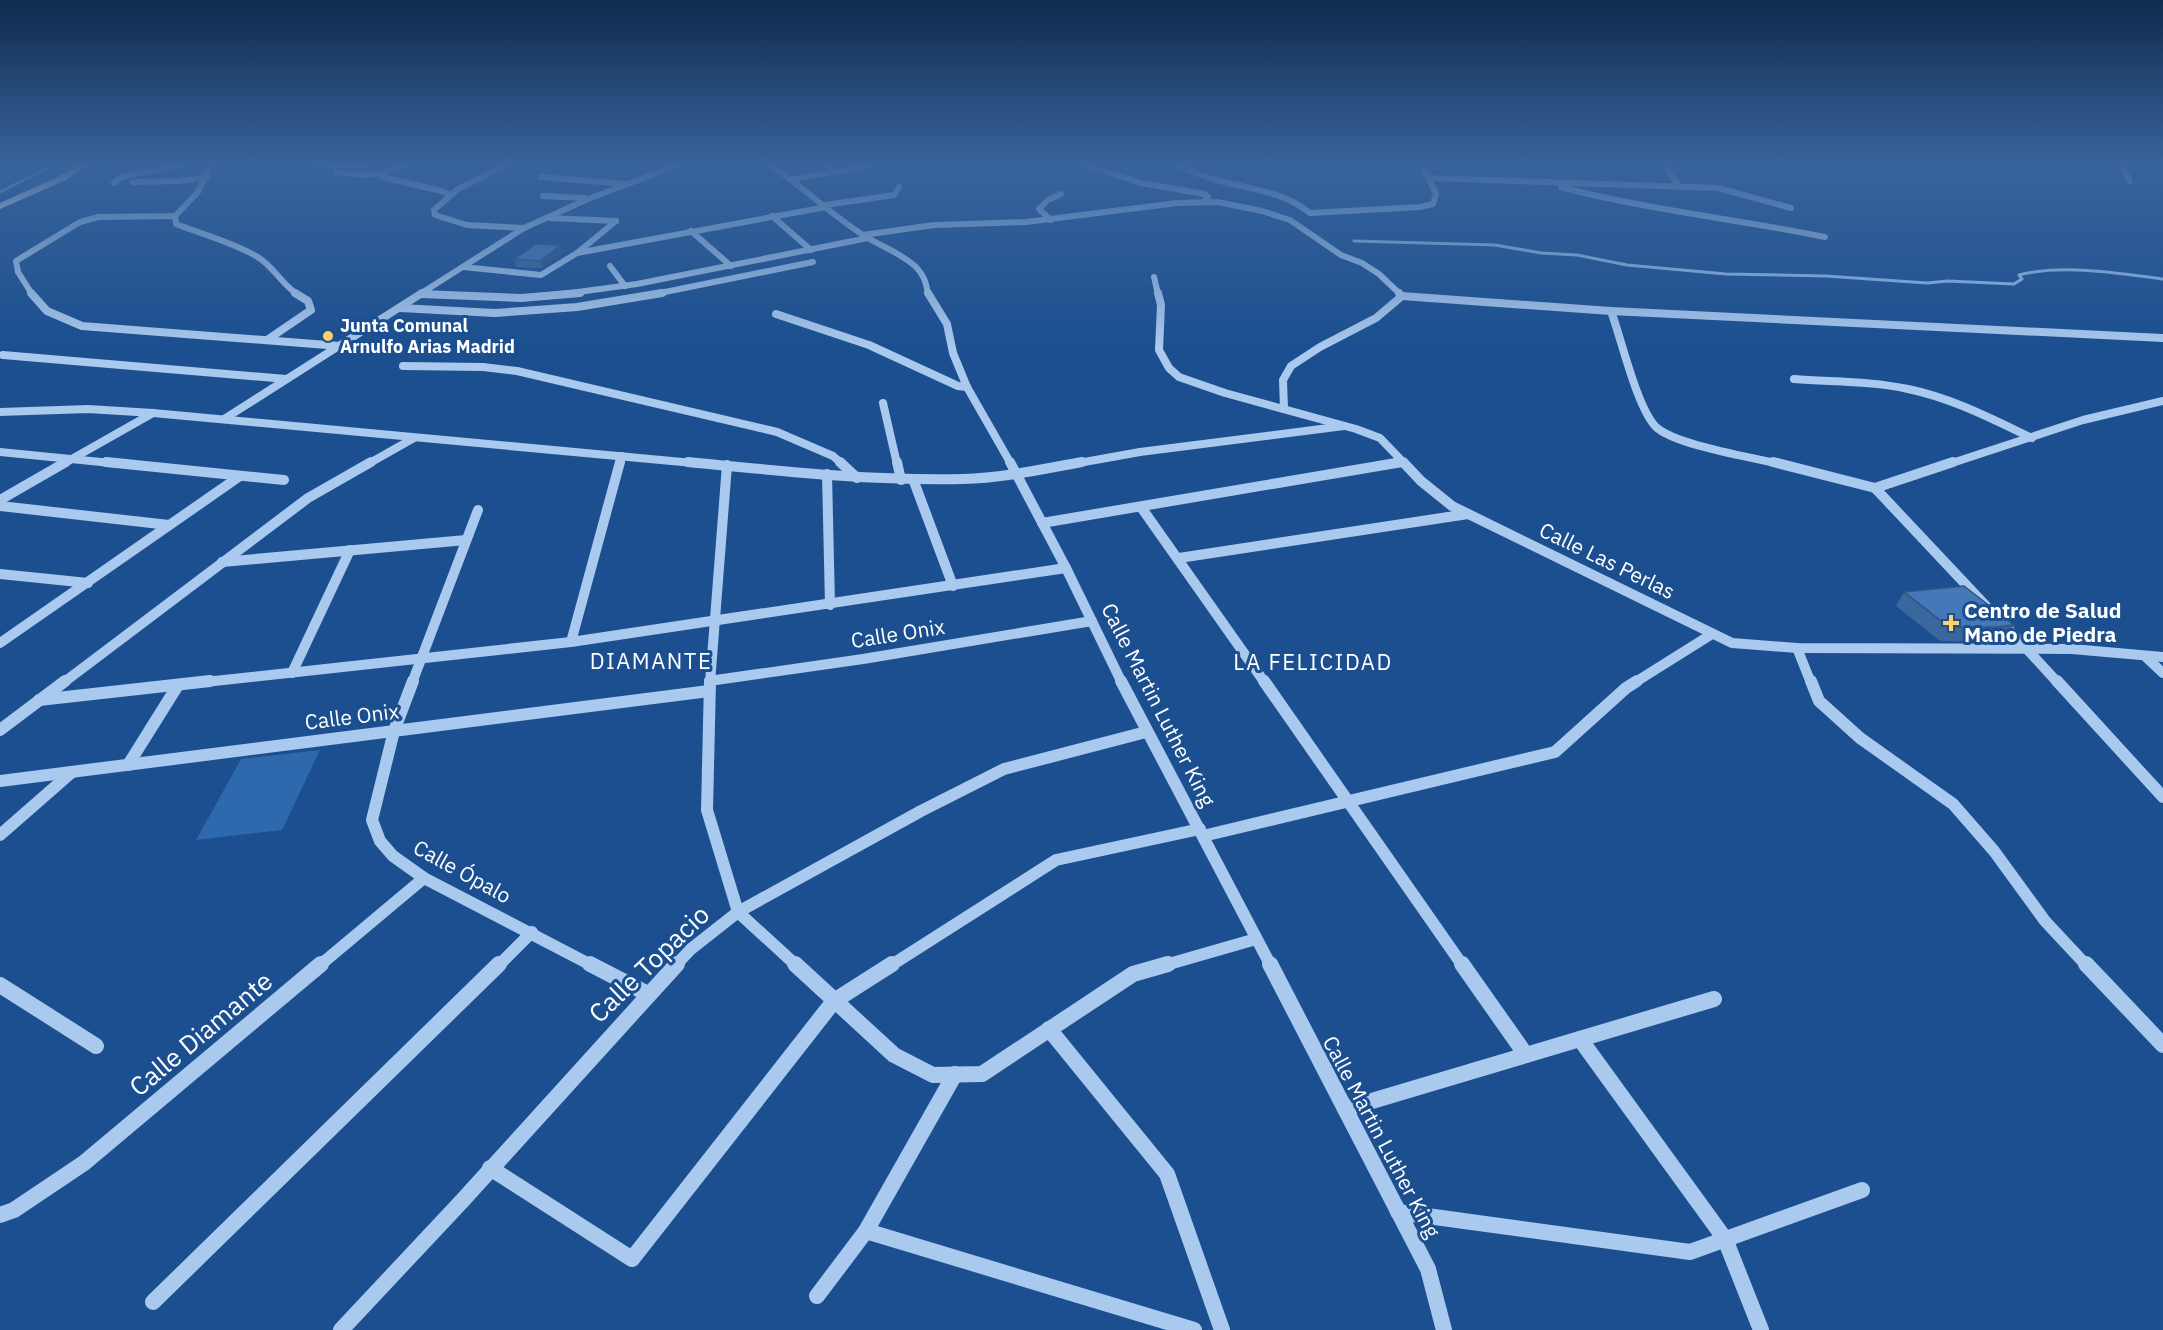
<svg xmlns="http://www.w3.org/2000/svg" width="2163" height="1330" viewBox="0 0 2163 1330" font-family="'IBM Plex Sans',sans-serif">
<rect width="100%" height="100%" fill="#1b4f8f"/>
<polygon fill="#2e69ad" points="320,750 282,830 196,840 241,759"/>
<g fill="none" stroke-linecap="round" stroke-linejoin="round">
<g stroke="#9cc4f0" stroke-width="3">
<polyline points="0,192 44,170 52,162"/>
<path d="M1354,241L1495,245L1541,253L1577,255L1627,265L1726,274L1826,276L1927,283L1948,281L2014,284L2022,279L2019,275C2061,264 2120,273 2163,279"/>
</g>
<g stroke="#a9c9ee" stroke-width="6">
<polyline points="305,162 308,164 368,165"/>
<polyline points="512,162 458,189 434,210 435,215 467,225 524,228"/>
<path d="M766,162C800,184 829,213 863,235C880,246 899,252 915,266C924,275 926,282 928,294"/>
<polyline points="821,162 839,172"/>
<polyline points="1077,162 1141,183 1205,194 1208,197 1203,202"/>
<path d="M1172,162C1189,170 1205,178 1224,182C1255,190 1284,192 1310,213"/>
<polyline points="1661,162 1680,187"/>
<polyline points="2119,162 2130,181"/>
<polyline points="336,172 364,175 383,173"/>
<polyline points="382,177 442,191 450,195"/>
<polyline points="382,177 383,173 410,162"/>
<polyline points="541,177 627,184"/>
<polyline points="1429,178 1718,188 1791,208"/>
<polyline points="793,179 873,165"/>
<polyline points="133,182 179,181 208,177"/>
<polyline points="114,183 121,177 195,162"/>
<path d="M1561,187C1647,210 1737,219 1825,237"/>
<polyline points="543,196 585,198"/>
<polyline points="825,205 894,195 899,187"/>
<polyline points="1310,213 1420,207 1433,204 1436,194 1421,162"/>
<path d="M175,216L176,224C202,234 232,242 256,256C273,265 281,284 297,294"/>
<polyline points="772,216 811,250"/>
<polyline points="550,218 616,221"/>
<polyline points="1051,220 1039,209 1048,200 1061,194"/>
<polyline points="691,231 731,266"/>
<polyline points="863,235 934,225 1026,222 1177,203 1218,202 1262,211 1290,220 1341,255 1362,263 1379,274 1400,294"/>
<polyline points="577,253 826,207"/>
<polyline points="610,266 625,286"/>
<polyline points="463,267 541,275 577,253 616,221"/>
<polyline points="1154,277 1158,294"/>
<polyline points="32,294 18,272 16,261 80,222 99,217 175,216 198,192 211,162"/>
<polyline points="420,294 524,228 588,199 686,162"/>
<polyline points="421,294 429,294"/>
<polyline points="563,294 637,284 868,238"/>
<polyline points="655,294 813,262"/>
</g>
<g stroke="#a9c9ee" stroke-width="8">
<polyline points="31,293 47,311 82,326 340,346"/>
<polyline points="928,293 947,324 953,353 967,387 1011,464"/>
<polyline points="1158,293 1161,305 1159,350 1169,368 1179,377 1225,393 1356,429 1380,438 1405,464"/>
<polyline points="1399,293 1402,296 1611,311 2163,338"/>
<polyline points="421,294 521,298 580,293"/>
<polyline points="400,308 495,313 577,307 662,293"/>
<path d="M1611,311C1621,338 1637,408 1656,427C1675,445 1751,457 1779,464"/>
<polyline points="776,314 869,345 958,386 967,387"/>
<polyline points="267,340 311,310 308,301 295,293"/>
<polyline points="3,355 286,379"/>
<polyline points="403,366 483,367 517,371 777,432 833,456 842,464"/>
<path d="M1794,379C1832,382 1871,381 1908,389C1952,398 1992,419 2032,438"/>
<polyline points="883,403 897,464"/>
<polyline points="1284,409 1283,380 1291,366 1320,347 1376,318 1402,296"/>
<polyline points="0,412 88,409 153,413 704,464"/>
<polyline points="224,419 422,293"/>
<polyline points="0,452 121,464"/>
<polyline points="63,464 153,413"/>
<polyline points="368,464 414,438"/>
<polyline points="620,464 622,456"/>
<polyline points="1073,464 1140,452 1344,426"/>
<polyline points="1393,464 1404,462"/>
<polyline points="1949,464 2083,420 2163,401"/>
</g>
<g stroke="#a9c9ee" stroke-width="10">
<polyline points="106,462 284,480"/>
<path d="M688,462C780,471 871,481 963,479C1003,478 1043,469 1082,462"/>
<polyline points="840,462 857,478"/>
<polyline points="897,462 901,480"/>
<polyline points="1010,462 1066,568 1122,683"/>
<polyline points="1403,462 1421,481 1452,506 1732,643 1797,648 2072,649 2163,657"/>
<polyline points="1773,462 1875,488 1953,462"/>
<polyline points="827,474 830,605"/>
<polyline points="913,479 953,586"/>
<polyline points="1875,488 1986,606"/>
<polyline points="0,500 66,462"/>
<polyline points="0,506 169,525"/>
<polyline points="1141,507 1265,683"/>
<polyline points="1042,523 1402,462"/>
<polyline points="1179,558 1468,514"/>
<polyline points="222,562 466,540"/>
<polyline points="0,574 88,583"/>
<polyline points="2001,621 2058,683"/>
<polyline points="571,642 620,462"/>
<polyline points="0,643 240,476"/>
<polyline points="1797,648 1811,683"/>
<polyline points="2146,657 2163,673"/>
<polyline points="292,673 350,550"/>
<polyline points="709,681 863,659 1092,621"/>
<polyline points="63,683 308,498 371,462"/>
<polyline points="196,683 571,642 1066,568"/>
<polyline points="412,683 478,510"/>
<polyline points="710,683 727,465"/>
<polyline points="1634,683 1712,634"/>
</g>
<g stroke="#a9c9ee" stroke-width="12">
<polyline points="413,681 394,731 372,820 380,841 393,856 424,878 593,966"/>
<polyline points="710,681 707,810 738,912 797,966"/>
<polyline points="1121,681 1271,966"/>
<polyline points="1264,681 1463,966"/>
<polyline points="1811,681 1819,701 1860,738 1953,804 1994,851 2045,921 2087,966"/>
<polyline points="2057,681 2163,797"/>
<polyline points="39,700 210,681"/>
<polyline points="0,730 65,681"/>
<polyline points="128,765 178,685"/>
<polyline points="0,781 709,691"/>
<polyline points="0,835 72,772"/>
<polyline points="1203,836 1555,752 1626,688 1637,681"/>
<polyline points="319,966 424,878"/>
<polyline points="498,966 532,932"/>
<polyline points="675,966 691,949 738,912 921,811 1004,769 1146,732"/>
<polyline points="890,966 1056,860 1200,829"/>
<polyline points="1162,966 1256,939"/>
</g>
<g stroke="#a9c9ee" stroke-width="16">
<polyline points="590,964 648,994"/>
<polyline points="795,964 894,1055 933,1075 982,1074 1133,974 1168,964"/>
<polyline points="1270,964 1428,1269 1444,1330"/>
<polyline points="1462,964 1526,1055"/>
<polyline points="2086,964 2163,1045"/>
<polyline points="0,985 96,1046"/>
<polyline points="1049,1029 1167,1174 1222,1330"/>
<polyline points="1580,1039 1725,1239 1761,1330"/>
<polyline points="1345,1109 1714,999"/>
<polyline points="490,1168 632,1259 834,1001 892,964"/>
<polyline points="1398,1212 1690,1252 1862,1190"/>
<polyline points="0,1215 14,1210 84,1163 321,964"/>
<polyline points="866,1231 1194,1330"/>
<polyline points="817,1296 866,1231 955,1074"/>
<polyline points="153,1302 499,964"/>
<polyline points="341,1330 462,1201 677,964"/>
</g>
<polygon fill="#fff" fill-rule="evenodd" points="83,162 93,162 64,181 0,209 0,203 58,177"/>
</g>
<g fill="#3a679d">
<polygon points="561,245 563,252 542,268 516,267 514,259"/>
<polygon points="1904,592 2014,625 2005,640 1988,642 1940,641 1896,606"/>
</g>
<polygon fill="#305480" points="561,245 563,252 542,268 540,261"/>
<g fill="#4478b7" stroke="#305480" stroke-width="1.5">
<polygon points="536,244 561,245 540,261 514,259"/>
<polygon points="1964,586 2014,625 1997,627 1949,627 1904,592"/>
</g>
<linearGradient id="sky" x2="0" y2="1"><stop stop-color="#0f2b4f"/><stop offset="0.47" stop-color="#39639b"/><stop offset="1" stop-color="#39639b" stop-opacity="0"/></linearGradient>
<rect width="2163" height="348" fill="url(#sky)"/>
<g fill="#ffd166" stroke="#1b4f8f" stroke-width="2">
<circle cx="328" cy="336" r="6"/>
<path d="M1948 614h6v6h6v6h-6v6h-6v-6h-6v-6h6z"/>
</g>
<g text-anchor="middle" stroke-width="6" stroke-linejoin="round" paint-order="stroke">
<g font-size="18" font-weight="bold" fill="#fff" stroke="#1b4f8f" text-anchor="start">
<text x="340" y="332">Junta Comunal<tspan x="340" dy="21">Arnulfo Arias Madrid</tspan></text>
</g>
<g font-size="21" fill="#fff" stroke="#1b4f8f">
<text transform="translate(1607 561) rotate(26)" y="7">Calle Las Perlas</text>
<text transform="translate(898 634) rotate(-9)" y="7">Calle Onix</text>
<text transform="translate(1158 705) rotate(63)" y="7">Calle Martin Luther King</text>
<text transform="translate(352 717) rotate(-7)" y="7">Calle Onix</text>
<text transform="translate(462 872) rotate(29)" y="7">Calle Ópalo</text>
<text transform="translate(1381 1137) rotate(62)" y="7">Calle Martin Luther King</text>
</g>
<g font-size="21" font-weight="bold" fill="#fff" stroke="#1b4f8f" text-anchor="start">
<text x="1964" y="618">Centro de Salud<tspan x="1964" dy="24">Mano de Piedra</tspan></text>
</g>
<g font-size="22" letter-spacing="1.5" fill="#fff" stroke="#1b4f8f">
<text x="651" y="669">DIAMANTE</text>
<text x="1313" y="670">LA FELICIDAD</text>
</g>
<g font-size="26" fill="#fff" stroke="#1b4f8f">
<text transform="translate(649 964) rotate(-44)" y="9">Calle Topacio</text>
<text transform="translate(201 1034) rotate(-40)" y="9">Calle Diamante</text>
</g>
</g>
</svg>
